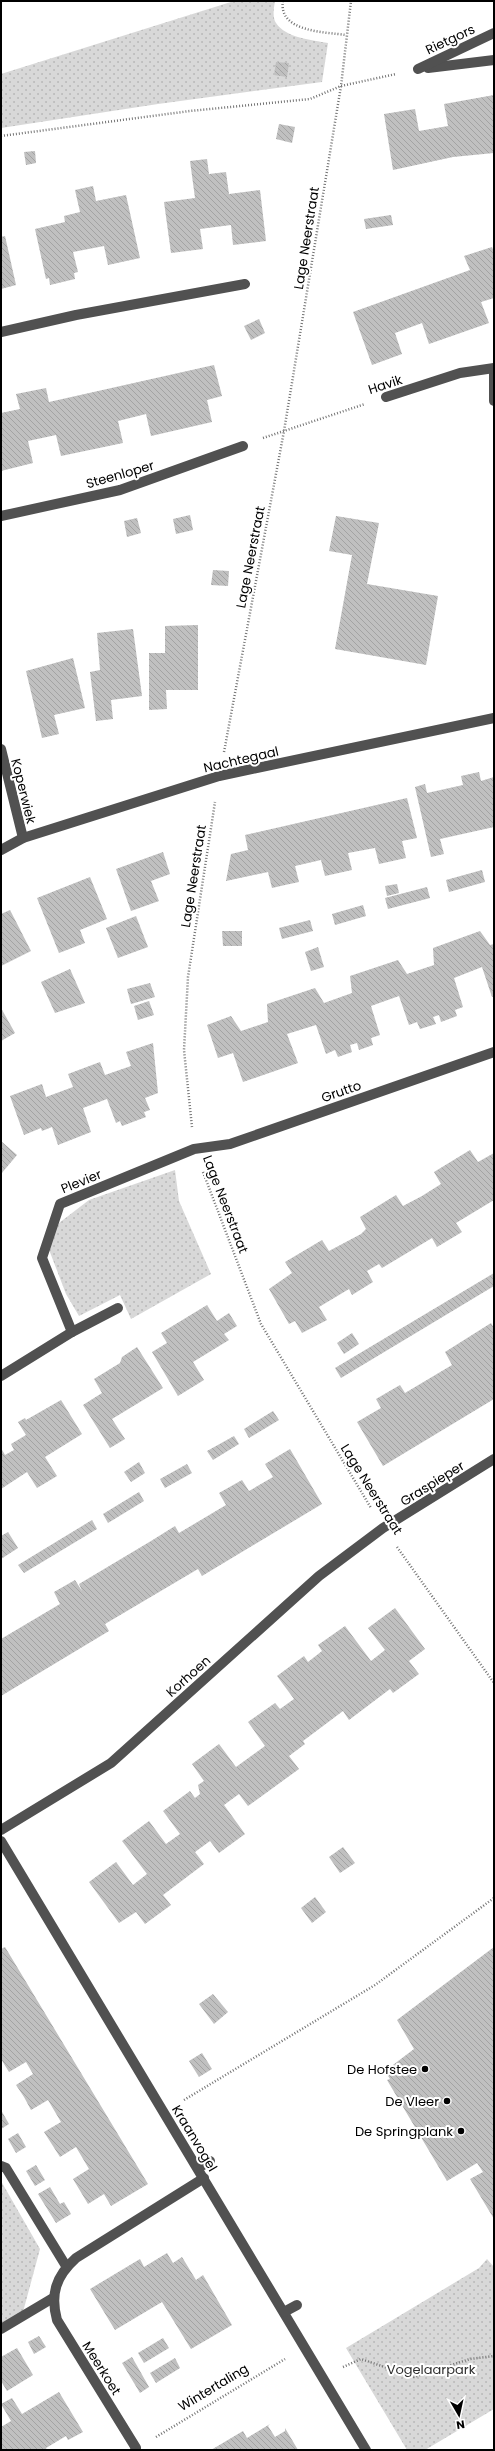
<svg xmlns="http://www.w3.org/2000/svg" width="495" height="2451" viewBox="0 0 495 2451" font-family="Poppins,sans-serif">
<defs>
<pattern id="grass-dots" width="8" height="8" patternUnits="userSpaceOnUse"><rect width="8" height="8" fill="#d8d8d8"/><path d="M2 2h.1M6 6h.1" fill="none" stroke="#b8b8b8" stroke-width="1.8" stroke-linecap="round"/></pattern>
<pattern id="building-back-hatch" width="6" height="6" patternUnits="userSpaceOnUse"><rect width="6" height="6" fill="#c0c0c0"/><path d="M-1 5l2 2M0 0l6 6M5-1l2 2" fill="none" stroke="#a3a3a3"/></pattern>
</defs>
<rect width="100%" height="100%" fill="#fff"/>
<g fill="url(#grass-dots)">
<path d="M234,1H275C274,7 272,17 276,23C286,38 312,40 328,43L322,82L158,104L1,128V74Z"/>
<polygon points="175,1170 179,1201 211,1274 131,1319 120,1295 79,1316 66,1294 48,1247 59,1223 89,1200"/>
<polygon points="1,2181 40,2249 23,2312 1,2323"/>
<polygon points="487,2259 494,2267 494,2409 425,2450 407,2450 346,2348 479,2268"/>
</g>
<g fill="url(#building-back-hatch)">
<polygon points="276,62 289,63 287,77 274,75"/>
<polygon points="494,95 494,153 453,157 393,170 384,114 415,109 419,131 448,126 444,104"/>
<polygon points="279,124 295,127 292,143 276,139"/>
<polygon points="35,151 36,163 26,165 24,152"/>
<polygon points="207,159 209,174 226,172 229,194 260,190 266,241 233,245 231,225 200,229 203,249 171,253 164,202 195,198 190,161"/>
<polygon points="93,186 96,201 126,195 140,258 108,265 104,246 73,252 78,272 74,273 75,279 50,285 49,278 46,279 35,229 65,222 64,216 80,212 75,190"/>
<polygon points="391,215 393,225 366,229 364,219"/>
<polygon points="5,236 16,285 1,289 1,237"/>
<polygon points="492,247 494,252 494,298 481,302 489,323 429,344 422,323 395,333 402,354 372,365 353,312 470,270 464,256"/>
<polygon points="259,319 265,333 251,340 244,326"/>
<polygon points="214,365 222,396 207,400 212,422 151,436 146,414 118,421 123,443 61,456 56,435 28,441 33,463 1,471 1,413 20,409 16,394 46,388 49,402"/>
<polygon points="190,515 193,530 176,534 173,519"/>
<polygon points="336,516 379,523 367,584 438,596 426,665 335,649 352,555 329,551"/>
<polygon points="137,518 141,533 127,537 124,521"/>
<polygon points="213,570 229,571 228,586 211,585"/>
<polygon points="198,625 198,690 166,690 167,709 149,710 149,653 165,653 165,626"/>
<polygon points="133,629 142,696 111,700 113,719 96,721 90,672 100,670 97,633"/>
<polygon points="73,658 85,708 54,715 59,734 42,738 26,671"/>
<polygon points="479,772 481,781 494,777 494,827 440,839 444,854 431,857 415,787 425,784 427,793 463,785 461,776"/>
<polygon points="407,798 417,838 402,841 406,858 379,864 375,848 348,853 352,870 325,876 321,860 295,866 299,882 285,885 272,888 268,872 226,881 231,854 248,850 245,835"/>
<polygon points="163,852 170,874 151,881 159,901 131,911 116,869"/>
<polygon points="482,870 485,882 449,892 446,880"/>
<polygon points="90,877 107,919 80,930 85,943 59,953 37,898"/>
<polygon points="397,884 399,893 387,896 385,886"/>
<polygon points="427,887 430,898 388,909 385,898"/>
<polygon points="363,905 366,916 335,925 332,914"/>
<polygon points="10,910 31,951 1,966 1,914"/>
<polygon points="136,916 148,947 118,958 106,928"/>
<polygon points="310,920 313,931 282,939 279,928"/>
<polygon points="222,931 242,931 242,946 223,946"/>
<polygon points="480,931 490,945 494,944 494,996 492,997 482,967 454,978 463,1007 455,1010 457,1016 441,1022 439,1015 433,1017 436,1024 420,1029 417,1022 409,1025 399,996 371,1006 380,1035 371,1038 373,1045 359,1050 357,1043 350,1045 352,1052 338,1057 335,1050 326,1054 316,1025 287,1034 298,1063 243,1082 233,1053 218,1058 207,1025 231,1016 241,1031 268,1022 267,1004 315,988 324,1003 352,993 350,976 398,960 407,974 434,965 433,948"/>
<polygon points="318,947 324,967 311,971 305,952"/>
<polygon points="70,969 85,1003 55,1013 41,982"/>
<polygon points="150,983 155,997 131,1004 127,989"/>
<polygon points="149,1001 154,1015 138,1020 134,1006"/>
<polygon points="1,1008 15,1033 1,1041"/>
<polygon points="153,1043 158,1093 145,1098 150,1110 144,1112 146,1117 122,1126 120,1121 116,1123 107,1099 83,1108 91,1132 58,1145 52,1127 42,1131 41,1128 24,1135 10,1096 42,1084 46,1097 73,1087 68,1074 100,1062 105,1075 131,1066 126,1052"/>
<polygon points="1,1141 17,1155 1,1174"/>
<polygon points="470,1150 478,1162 494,1153 494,1200 456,1223 462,1232 437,1247 432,1238 382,1268 379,1264 367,1271 373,1282 352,1295 349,1289 319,1307 327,1320 302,1333 295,1321 289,1324 269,1289 292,1273 285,1262 322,1240 329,1251 361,1234 366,1229 360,1217 396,1195 403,1206 422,1196 441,1184 434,1172"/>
<polygon points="494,1273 494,1286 341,1378 335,1368"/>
<polygon points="207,1305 217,1321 229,1313 237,1326 224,1334 229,1340 193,1362 204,1380 178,1396 152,1352 167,1343 161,1333"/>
<polygon points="491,1323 494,1328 494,1399 383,1466 357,1422 381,1408 376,1399 400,1385 405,1393 452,1365 445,1352"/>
<polygon points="352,1333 359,1344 344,1354 337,1343"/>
<polygon points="137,1347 163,1388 112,1419 125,1439 110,1448 83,1405 102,1393 94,1379 120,1363 122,1357"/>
<polygon points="61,1400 82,1434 45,1457 57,1476 37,1488 27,1472 1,1489 1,1448 5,1455 14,1450 11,1444 26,1435 18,1422 25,1418 26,1420"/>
<polygon points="273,1411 279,1420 249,1438 244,1429"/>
<polygon points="234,1436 239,1444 213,1460 207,1451"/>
<polygon points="290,1449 322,1504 202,1576 198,1569 105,1624 109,1631 1,1696 1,1639 60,1604 54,1592 75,1580 82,1591 79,1584 151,1541 175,1526 179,1533 226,1505 219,1493 242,1480 249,1491 273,1477 265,1464"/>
<polygon points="139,1462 145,1473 131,1482 124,1472"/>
<polygon points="187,1464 192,1473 165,1488 160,1479"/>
<polygon points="139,1492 144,1501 108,1523 103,1514"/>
<polygon points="92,1520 97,1529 24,1573 18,1565"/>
<polygon points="8,1532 18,1548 1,1559 1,1536"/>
<polygon points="395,1608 425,1649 409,1661 419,1674 393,1693 390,1689 349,1720 343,1711 303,1741 305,1744 289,1756 299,1769 248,1806 239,1794 224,1805 245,1834 219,1853 210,1841 195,1852 204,1864 163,1895 171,1905 145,1924 136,1912 119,1923 89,1882 116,1862 133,1885 147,1874 122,1841 149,1821 166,1844 180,1834 163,1811 190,1791 195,1798 200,1794 198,1785 204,1781 192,1764 219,1744 236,1767 265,1746 248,1722 275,1703 280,1709 294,1699 277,1676 304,1656 308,1662 322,1651 318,1645 345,1626 371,1661 385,1650 368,1628"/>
<polygon points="343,1847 355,1863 340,1873 329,1857"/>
<polygon points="315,1897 326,1912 312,1923 301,1908"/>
<polygon points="5,1947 148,2184 111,2206 104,2194 88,2204 73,2179 89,2169 76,2147 60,2157 44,2132 61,2122 48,2100 31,2110 24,2097 16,2085 33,2074 26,2062 9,2072 1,2059 1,1949"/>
<polygon points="494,1947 494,2219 470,2179 483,2172 477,2163 447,2181 387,2080 390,2079 385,2071 414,2049 397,2020"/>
<polygon points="213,1994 228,2012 214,2024 199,2004"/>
<polygon points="202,2053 212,2069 199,2077 189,2061"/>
<polygon points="1,2110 9,2124 1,2129"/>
<polygon points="18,2133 26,2147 16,2153 8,2139"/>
<polygon points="36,2165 45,2180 35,2186 26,2171"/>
<polygon points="50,2187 60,2204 64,2202 71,2214 56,2223 38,2194"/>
<polygon points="167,2253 173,2263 182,2257 196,2280 203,2275 232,2325 191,2349 162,2302 115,2330 90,2289 140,2259 144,2267"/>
<polygon points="39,2336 46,2347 34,2354 28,2342"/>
<polygon points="163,2338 169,2348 144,2363 138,2353"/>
<polygon points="17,2348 33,2375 7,2391 1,2381 1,2357"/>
<polygon points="132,2357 149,2387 140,2393 122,2363"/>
<polygon points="175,2358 180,2368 156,2383 150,2373"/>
<polygon points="59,2392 83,2432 68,2440 66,2436 46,2448 47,2450 1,2450 1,2427 11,2421 1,2404 12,2398 22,2414"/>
<polygon points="270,2424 268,2426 275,2437 285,2431 285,2428 298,2450 211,2450 243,2431 247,2438"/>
</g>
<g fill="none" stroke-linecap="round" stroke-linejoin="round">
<g stroke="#737373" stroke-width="2.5" stroke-dasharray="1 2" stroke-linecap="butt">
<path d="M283,1C278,32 325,32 346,35"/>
<polyline points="1,136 190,111 310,99 341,86 396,74"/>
<polyline points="263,438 365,404"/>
<polyline points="224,752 284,431 341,86 351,1"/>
<polyline points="192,1127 184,1050 188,977 215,802"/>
<polyline points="203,1172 261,1324 371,1508"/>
<polyline points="397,1547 494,1683"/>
<polyline points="184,2100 375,1985 494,1898"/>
<polyline points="343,2367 361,2359 414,2377 470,2359 494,2356"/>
<polyline points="156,2437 285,2359"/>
</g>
<g stroke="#515151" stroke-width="10">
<polyline points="428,68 494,60"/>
<polyline points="418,69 494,33"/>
<polyline points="1,332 76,315 245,284"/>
<polyline points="494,374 494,401"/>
<polyline points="386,397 460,373 494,368"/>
<polyline points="1,516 120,490 243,446"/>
<polyline points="1,749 23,838"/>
<polyline points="1,850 23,838 219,776 494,718"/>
<polyline points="72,1332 118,1308"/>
<polyline points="1,1376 72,1332 42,1258 60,1204 194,1149 230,1144 494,1052"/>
<polyline points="1,1830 111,1763 319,1576 383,1528 494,1459"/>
<polyline points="1,1841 366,2450"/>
<polyline points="1,2166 6,2168 66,2266"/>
<polyline points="198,2168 210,2161"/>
<polyline points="284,2312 297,2305"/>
<polyline points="1,2329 53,2298"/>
<path d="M135,2450L136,2448L57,2320C50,2294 56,2276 76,2258L204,2178"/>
</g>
</g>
<g fill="#000" stroke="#fff" stroke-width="1.5">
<circle cx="425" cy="2069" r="4"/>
<circle cx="447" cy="2101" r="4"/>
<circle cx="461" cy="2131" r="4"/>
</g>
<g text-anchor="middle" stroke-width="4" stroke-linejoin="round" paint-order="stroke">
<g font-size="13" fill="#000" stroke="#fff">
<text transform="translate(450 39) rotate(-25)" y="5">Rietgors</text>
<text transform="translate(306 238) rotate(-81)" y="5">Lage Neerstraat</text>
<text transform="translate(385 384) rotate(-18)" y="5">Havik</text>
<text transform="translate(120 474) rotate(-16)" y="5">Steenloper</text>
<text transform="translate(250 557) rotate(-79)" y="5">Lage Neerstraat</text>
<text transform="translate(241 759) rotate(-13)" y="5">Nachtegaal</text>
<text transform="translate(24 791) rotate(76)" y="5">Koperwiek</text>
<text transform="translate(193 876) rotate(-81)" y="5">Lage Neerstraat</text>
<text transform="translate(341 1091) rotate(-19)" y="5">Grutto</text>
<text transform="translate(81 1181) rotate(-22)" y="5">Plevier</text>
<text transform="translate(226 1204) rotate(69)" y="5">Lage Neerstraat</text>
<text transform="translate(432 1483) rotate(-32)" y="5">Graspieper</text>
<text transform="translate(372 1489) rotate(58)" y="5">Lage Neerstraat</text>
<text transform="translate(188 1676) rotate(-42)" y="5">Korhoen</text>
<text transform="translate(195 2138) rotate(59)" y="5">Kraanvogel</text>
<text transform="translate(102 2368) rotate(58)" y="5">Meerkoet</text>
<text transform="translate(213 2387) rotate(-31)" y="5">Wintertaling</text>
</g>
<g font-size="13" fill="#000" stroke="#fff" text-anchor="end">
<text x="417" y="2074">De Hofstee</text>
<text x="439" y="2106">De Vleer</text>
<text x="453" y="2136">De Springplank</text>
</g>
<g font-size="13" fill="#2f2f2f" stroke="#fff">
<text x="431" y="2374">Vogelaarpark</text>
</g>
</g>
<rect width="495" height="2451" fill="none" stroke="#000000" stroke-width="4"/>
<g transform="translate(459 2415) rotate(171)" stroke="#ffffff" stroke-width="3" paint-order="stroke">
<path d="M0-3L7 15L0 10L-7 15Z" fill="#000000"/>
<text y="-6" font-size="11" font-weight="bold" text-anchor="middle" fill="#000000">N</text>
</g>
</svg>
